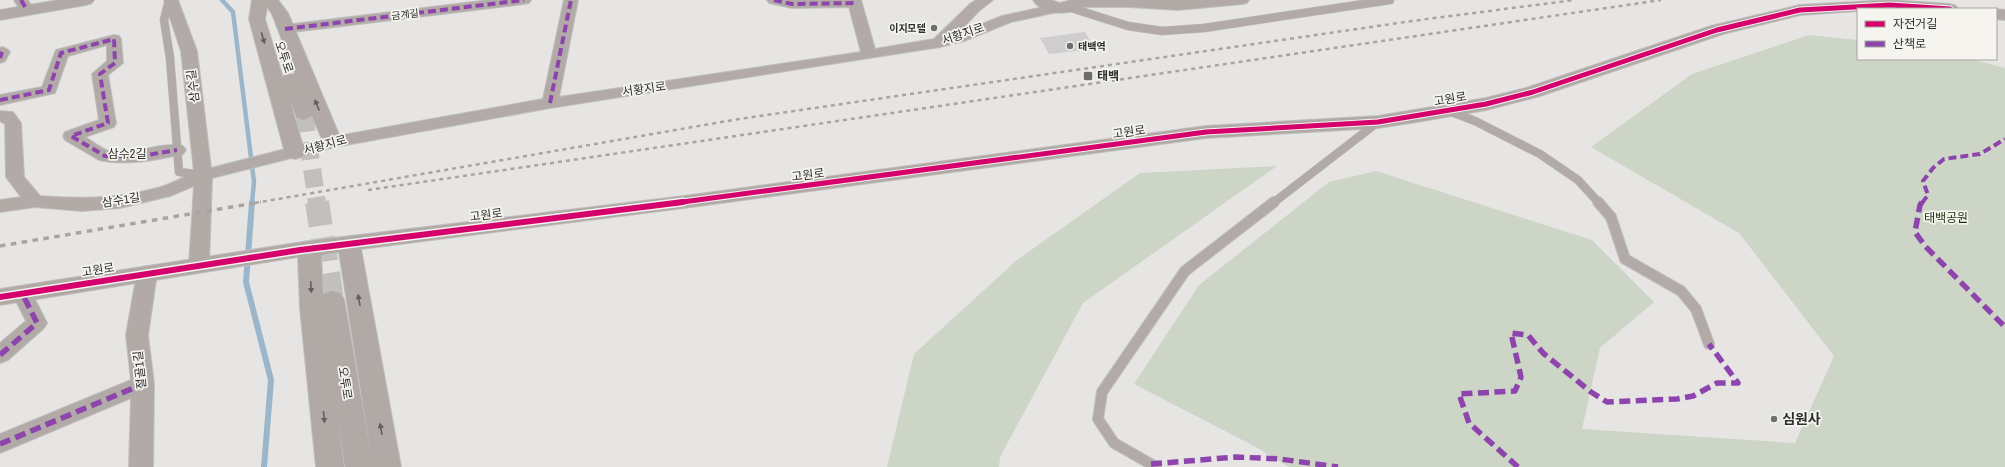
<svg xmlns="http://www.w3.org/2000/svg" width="2005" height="467" viewBox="0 0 2005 467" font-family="'Archivo Narrow','Noto Sans KR',sans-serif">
<rect width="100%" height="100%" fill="#e7e5e3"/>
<g fill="#ccd5c6">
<polygon points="1809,35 1858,40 1858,59 1970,59 2005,68 2005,467 1289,467 1256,447 1134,384 1199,285 1329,182 1376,171 1592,240 1654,302 1600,348 1582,429 1795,443 1834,356 1739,233 1591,147 1692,74"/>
<polygon points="1277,166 1083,303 1000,457 999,467 887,467 914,354 1017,260 1140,173"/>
</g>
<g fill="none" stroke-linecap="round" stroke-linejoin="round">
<polyline stroke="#9bb6ca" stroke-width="4.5" points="222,0 233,12 254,182 252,203"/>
<polyline stroke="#9bb6ca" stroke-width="6" points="252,202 246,282 271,380 264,467"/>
</g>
<polygon fill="#cfcdcd" points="1085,32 1095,49 1049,54 1040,38"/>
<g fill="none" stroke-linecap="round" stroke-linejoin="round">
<polyline stroke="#c2c0be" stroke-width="18" stroke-dasharray="18 10" stroke-linecap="butt" points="304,114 317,203"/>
<polyline stroke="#c2c0be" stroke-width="24" stroke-dasharray="24 12" stroke-linecap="butt" points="317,202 332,299"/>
<defs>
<g id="lane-far1">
<polyline points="169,0 164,20 170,58 179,172 202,175"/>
<polyline points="1068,7 1128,26 1162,31 1204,28 1390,0"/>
<polyline points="1449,111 1475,121 1540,154 1578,180 1599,203"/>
<polyline points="1273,203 1378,122"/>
</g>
<g id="lane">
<polyline points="1598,202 1611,217 1625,259 1681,291 1696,309 1709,344"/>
<polyline points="1156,467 1114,443 1098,419 1102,392 1185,271 1274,202"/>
</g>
<g id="street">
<polygon points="14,0 28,0 34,10 32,13 22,13"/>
<path d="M164,0H178L197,51L211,168L332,137L543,99L564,0H578L559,97L861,52L849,7L792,8L769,3L767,0H861L875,49L934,39L970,4L976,0H993L980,10L957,34L1002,16L1061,3L1066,4L1068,7L1066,10L1011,22L964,41L940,47L550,108L335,147L212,178L209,265L206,270L199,271L192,270L189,265L194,186L170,196L120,208L82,211L35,207L0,212V200L21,197L6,177L5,124L0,121V111L13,112L21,123L24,177L40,196C82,199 116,199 157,188C169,185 182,178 194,172L181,51Z"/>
<polygon points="489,0 531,0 529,3 524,4 285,33 280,32 278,29 280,26 285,25"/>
<polygon points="1074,0 1249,0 1247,3 1242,4 1178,10 1129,7 1079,7 1074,6 1072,3"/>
<path d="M114,35L119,36L121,39L123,63L108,75L116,123L114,127L85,137C92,141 101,149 109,151C132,156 163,141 183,146L186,150L183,154C157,160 125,166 99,160L65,140L63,136L65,132L99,120L92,74L107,61V45L68,56L55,93L0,105V95L42,87L56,50Z"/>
<polygon points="2,47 7,49 10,52 5,61 0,63 0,48"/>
<polygon points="147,266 154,268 157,273 148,335 154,384 153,467 129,467 131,398 0,453 0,434 131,380 126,335 137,273 140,268"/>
<polygon points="22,286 29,288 47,323 44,328 8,360 0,363 0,343 26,321 12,293 15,288"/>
</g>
<g id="secondary">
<polygon points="58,0 94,0 92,3 86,5 0,20 0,10"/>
<path d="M252,0H278L288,13L342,142L339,146L332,148L325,146L312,116L304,120L297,118L289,98L305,153L302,157L295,159L288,157L285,153L249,19ZM267,7L272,14L295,74L285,75L283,78L265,19Z"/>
<path d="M1033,0H1051L1060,3L1071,0H1088C1077,17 1044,17 1033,0Z"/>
<polygon points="1890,0 1950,4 1956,6 1958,9 1858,9 1858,11 1800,15 1723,34 1540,96 1486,110 1423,121 1378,128 1206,138 676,209 361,249 401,467 373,467 339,252 321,255 323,294 332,291 340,293 344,299 373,467 345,467 337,411 344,467 316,467 300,308 298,257 0,305 0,289 309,241 676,197 1206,126 1378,116 1486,98 1526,88 1711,26 1800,5"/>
<polygon points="1996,9 2005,10 2005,20 1996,19"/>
</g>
</defs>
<use href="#lane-far1" stroke="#c1c0bf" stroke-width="9"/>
<use href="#lane" stroke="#c1c0bf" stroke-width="12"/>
<use href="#street" stroke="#c1c0bf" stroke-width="2"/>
<use href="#secondary" stroke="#c1c0bf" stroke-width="2"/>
<use href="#lane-far1" stroke="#b1aaa7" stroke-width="8"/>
<use href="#lane" stroke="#b1aaa7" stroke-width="10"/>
<use href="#street" fill="#b1aaa7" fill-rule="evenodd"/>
<use href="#secondary" fill="#b0a9a6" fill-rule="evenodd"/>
<g stroke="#a7a4a2" stroke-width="2.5" stroke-dasharray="4 4" stroke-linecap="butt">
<polyline points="368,190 1661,0"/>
<polyline points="255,203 739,119 1412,21 1574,0"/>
</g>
<polyline stroke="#a7a4a2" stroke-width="3.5" stroke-dasharray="5.5 5.5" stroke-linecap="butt" points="0,246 261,202"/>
<g stroke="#8e44ad" stroke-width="4" stroke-dasharray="8 4" stroke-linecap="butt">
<polyline points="21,0 27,10"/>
<polyline points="774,0 792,4 854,3"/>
<polyline points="285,29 524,0"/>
<polyline points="0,58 2,52"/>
<polyline points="0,100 49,90 61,53 114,39 115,63 100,74 108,123 71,136 105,156 141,156 177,150"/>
<polyline points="550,103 571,0"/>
<polyline points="1922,203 1928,195 1923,181 1933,168 1944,159 1980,154 2005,139"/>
</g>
<g stroke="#8e44ad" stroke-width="5.5" stroke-dasharray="11 5.5" stroke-linecap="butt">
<polyline points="1922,202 1920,205 1915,232 1925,246 2005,327"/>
<polyline points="0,355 37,323 22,293"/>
<polyline points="0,444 143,384"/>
<polyline points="1151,464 1236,457 1280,459 1338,467"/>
<polyline points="1518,467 1469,423 1459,394 1515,391 1521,377 1511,333 1528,335 1543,353 1591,392 1607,402 1677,399 1693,396 1717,383 1738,383 1709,344"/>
</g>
<defs>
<polyline id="cycleway-far1" points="675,203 1206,132 1378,122 1486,104 1533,92 1717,30 1800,10 1890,5 1950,9"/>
<polyline id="cycleway" points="0,297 300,250 683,202"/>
</defs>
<use href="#cycleway-far1" stroke="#f5f4ef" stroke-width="7"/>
<use href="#cycleway" stroke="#f5f4ef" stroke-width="9"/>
<use href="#cycleway-far1" stroke="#d6006c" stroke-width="5"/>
<use href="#cycleway" stroke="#d6006c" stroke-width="6"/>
</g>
<defs><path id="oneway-solid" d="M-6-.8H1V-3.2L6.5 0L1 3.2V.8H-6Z"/></defs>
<g fill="#625f5d">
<use href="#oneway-solid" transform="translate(263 38) rotate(74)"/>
<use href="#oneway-solid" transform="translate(317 105) rotate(-112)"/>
<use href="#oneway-solid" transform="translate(311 287) rotate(87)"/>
<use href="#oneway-solid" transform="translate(359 300) rotate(-100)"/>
<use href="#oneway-solid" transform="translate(324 417) rotate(84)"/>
<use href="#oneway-solid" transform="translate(381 429) rotate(-100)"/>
</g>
<g fill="#6f6e6c" stroke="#f5f4ef" stroke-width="1.5">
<circle cx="934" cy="28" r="4"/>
<circle cx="1070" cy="46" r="4"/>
<rect x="1083" y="71" width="10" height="10" rx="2"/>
<circle cx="1774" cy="419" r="4"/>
</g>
<g text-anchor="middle" stroke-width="3.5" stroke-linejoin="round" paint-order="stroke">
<g font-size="10" fill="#2e2e2c" stroke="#f5f4ef">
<text transform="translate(405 14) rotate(-7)" y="4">금계길</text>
</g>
<g font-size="10" font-weight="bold" fill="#2e2e2c" stroke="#f5f4ef" text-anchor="end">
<text x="926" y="32">이지모텔</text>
<text x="1078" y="50" text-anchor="start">태백역</text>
</g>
<g font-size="12" fill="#2e2e2c" stroke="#f5f4ef">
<text transform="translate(963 34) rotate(-19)" y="4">서황지로</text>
<text transform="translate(284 57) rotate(71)" y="4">오투로</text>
<text transform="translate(193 86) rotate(-97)" y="4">삼수길</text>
<text transform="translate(644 89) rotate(-8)" y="4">서황지로</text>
<text transform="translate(1450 99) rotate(-10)" y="4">고원로</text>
<text transform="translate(1129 132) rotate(-8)" y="4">고원로</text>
<text transform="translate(325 145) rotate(-15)" y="4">서황지로</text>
<text x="127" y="158">삼수2길</text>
<text transform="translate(808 175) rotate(-7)" y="4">고원로</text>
<text transform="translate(121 200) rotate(-9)" y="4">삼수1길</text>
<text transform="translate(486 215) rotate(-7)" y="4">고원로</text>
<text transform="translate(98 270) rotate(-9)" y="4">고원로</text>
<text transform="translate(140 370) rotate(-96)" y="4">절골1길</text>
<text transform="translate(345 383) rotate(81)" y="4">오투로</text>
</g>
<g font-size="12" font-weight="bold" fill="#2e2e2c" stroke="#f5f4ef" text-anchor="start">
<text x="1097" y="80">태백</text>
</g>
<g font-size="12" fill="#1a340a" stroke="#f5f4ef">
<text x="1946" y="222">태백공원</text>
</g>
<g font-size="14" font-weight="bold" fill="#2e2e2c" stroke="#f5f4ef" text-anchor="start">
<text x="1782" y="424">심원사</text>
</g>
</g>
<rect x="1857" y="8" width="140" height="52" fill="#f5f4ef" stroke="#a5a5a1"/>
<rect x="1865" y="21" width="20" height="6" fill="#d6006c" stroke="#a5a5a1"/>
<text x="1893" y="28" font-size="12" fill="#2e2e2c">자전거길</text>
<rect x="1865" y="41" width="20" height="6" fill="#8e44ad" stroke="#a5a5a1"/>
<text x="1893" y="48" font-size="12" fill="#2e2e2c">산책로</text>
</svg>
